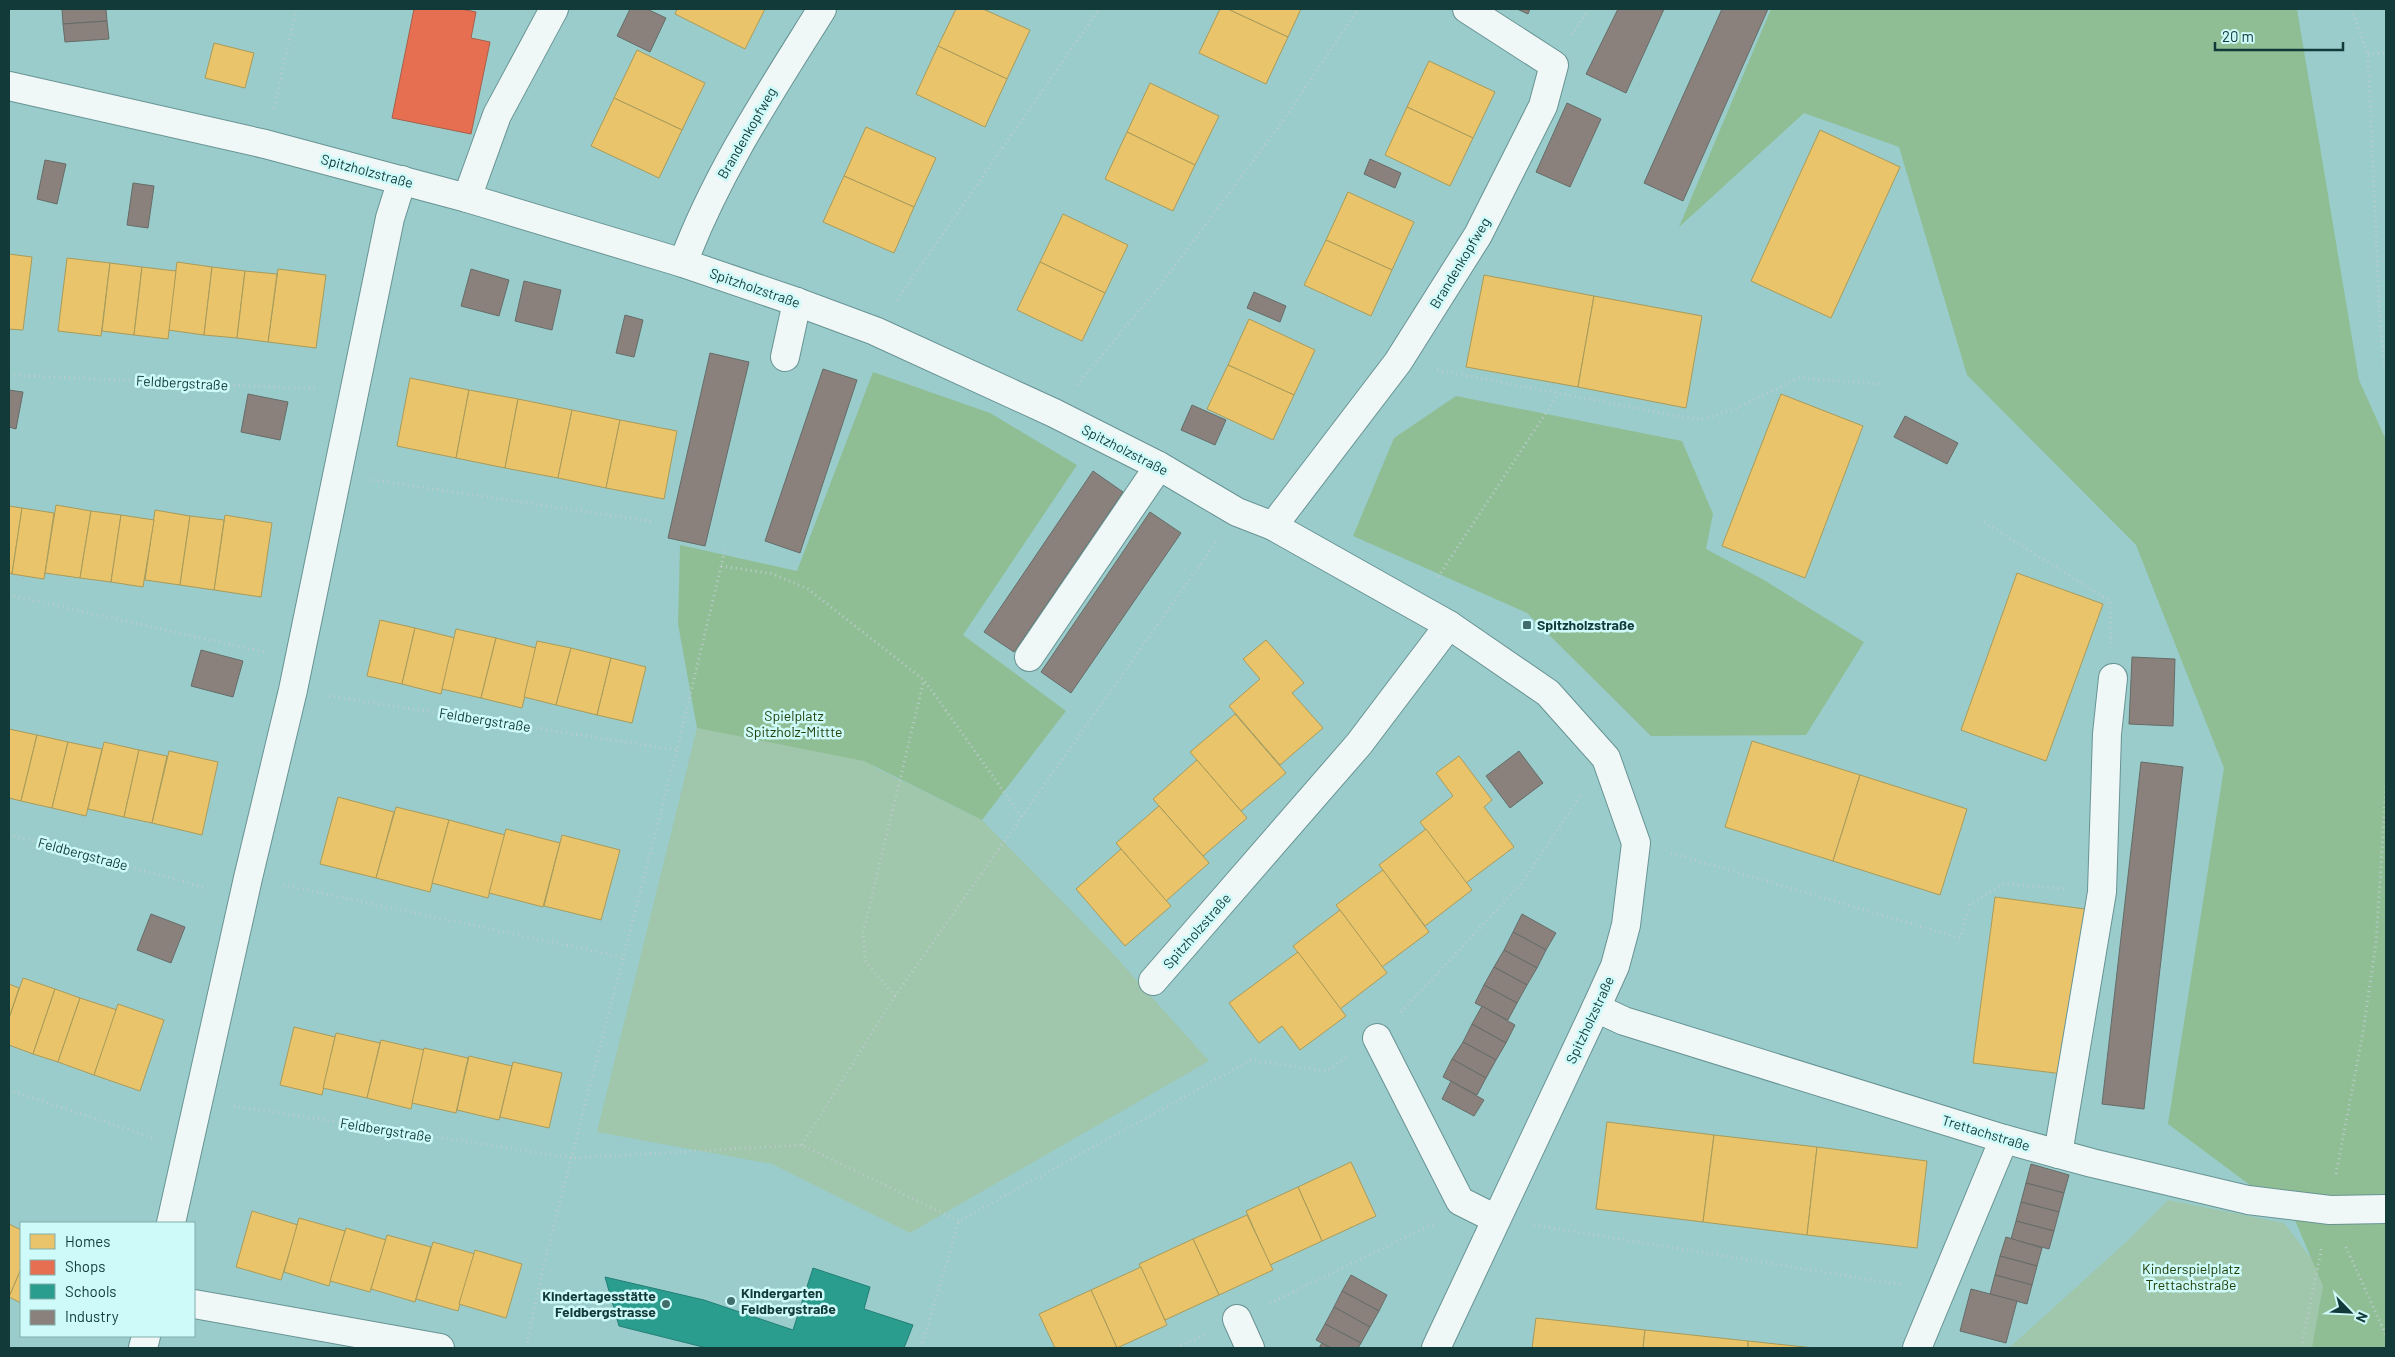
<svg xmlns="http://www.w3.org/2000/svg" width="2395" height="1357" viewBox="0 0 2395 1357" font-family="Barlow,sans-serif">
<rect width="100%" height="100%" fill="#9acccc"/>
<g fill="#a0c6ac">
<polygon points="731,599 874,767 982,820 1107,947 1209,1061 910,1233 772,1164 597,1132 697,728 710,730"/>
<polygon points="2168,1200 2284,1223 2329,1282 2318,1348 2009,1348 2126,1242"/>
</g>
<g fill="#8fbe94">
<polygon points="1771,9 2297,9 2359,380 2386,440 2386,1348 2312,1348 2323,1286 2294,1218 2168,1124 2224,768 2136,545 1967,375 1899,147 1804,113 1679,227"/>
<polygon points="873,372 990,413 1077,465 963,635 1066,711 982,820 864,761 697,728 678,624 680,545 797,571"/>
<polygon points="1456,396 1682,441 1713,514 1706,549 1764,580 1864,642 1806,735 1651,736 1527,613 1353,536 1394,438"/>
</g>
<g fill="#e9c46a" stroke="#a89b5b">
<polygon points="677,9 765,9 745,49 675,14"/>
<polygon points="956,9 983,9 1030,30 1007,79 938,46"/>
<polygon points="1220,9 1228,9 1288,37 1266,84 1199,53"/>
<polygon points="1228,9 1301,9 1288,37"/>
<polygon points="214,43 254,53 245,88 205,78"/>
<polygon points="938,46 1007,79 985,127 916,94"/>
<polygon points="637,50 705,83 682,130 614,98"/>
<polygon points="1429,61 1495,92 1473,138 1407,107"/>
<polygon points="1150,83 1219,116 1195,165 1127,132"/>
<polygon points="614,98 682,130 659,178 591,146"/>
<polygon points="1407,107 1473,138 1450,186 1385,155"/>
<polygon points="866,127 936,158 914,207 844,176"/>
<polygon points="1820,130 1900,167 1831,318 1751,281"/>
<polygon points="1127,132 1195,165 1173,211 1105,179"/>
<polygon points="844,176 914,207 894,253 823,222"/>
<polygon points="1348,192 1414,222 1392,270 1326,240"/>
<polygon points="1063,214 1128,245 1105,293 1040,262"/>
<polygon points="1326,240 1392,270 1371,316 1304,285"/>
<polygon points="9,254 32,257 23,330 9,329"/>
<polygon points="67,258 110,263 101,336 58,331"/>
<polygon points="177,262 212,267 204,335 168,330"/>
<polygon points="1040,262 1105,293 1082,341 1017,310"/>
<polygon points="110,263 142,267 134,335 102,331"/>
<polygon points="142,267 176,271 168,339 134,335"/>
<polygon points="212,267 245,271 237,338 204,335"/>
<polygon points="278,269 326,275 316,348 268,342"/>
<polygon points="245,271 277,274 268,342 237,338"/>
<polygon points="1484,275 1594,296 1578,387 1466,367"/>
<polygon points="1594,296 1702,316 1686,408 1578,387"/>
<polygon points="1249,319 1315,350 1294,395 1228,365"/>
<polygon points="1228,365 1294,395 1273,440 1207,409"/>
<polygon points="410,378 469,390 456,458 397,446"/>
<polygon points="469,390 518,399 505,468 456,458"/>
<polygon points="1781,394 1863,426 1805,578 1722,546"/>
<polygon points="518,399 572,410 558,478 505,468"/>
<polygon points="572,410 620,420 606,488 558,478"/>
<polygon points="620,420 677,431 664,499 606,488"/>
<polygon points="56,505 91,511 80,578 45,573"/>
<polygon points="9,506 22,508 12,574 9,573"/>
<polygon points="22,508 54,513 44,579 12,574"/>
<polygon points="155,510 190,516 180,585 145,580"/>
<polygon points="91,511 121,515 111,582 80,578"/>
<polygon points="121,515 154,520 143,587 111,582"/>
<polygon points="225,515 272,523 261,597 214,590"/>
<polygon points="190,516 224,520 214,590 180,585"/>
<polygon points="2017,573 2103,604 2046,761 1961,730"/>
<polygon points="380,620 415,628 402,684 367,676"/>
<polygon points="415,628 455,638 441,694 402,684"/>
<polygon points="456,629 496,638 481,698 442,689"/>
<polygon points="496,638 536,648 522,708 481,698"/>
<polygon points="1266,640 1304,683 1292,693 1323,728 1280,765 1229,706 1260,679 1243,659"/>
<polygon points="537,641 571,648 556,705 524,697"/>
<polygon points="571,648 611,658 597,715 556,705"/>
<polygon points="611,658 646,667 632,723 597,715"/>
<polygon points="1235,714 1286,773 1241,811 1190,752"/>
<polygon points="9,729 37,735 21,801 9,798"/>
<polygon points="37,735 68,742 52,808 21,801"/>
<polygon points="1752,741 1860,775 1833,861 1725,827"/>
<polygon points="68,742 102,749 86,816 52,808"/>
<polygon points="104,742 139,750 124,817 88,809"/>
<polygon points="139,750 167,756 152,823 124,817"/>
<polygon points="169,751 218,762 202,835 152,823"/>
<polygon points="1459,756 1492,800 1484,807 1514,847 1466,883 1420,822 1453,796 1436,773"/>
<polygon points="1197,760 1247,818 1203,856 1153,799"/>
<polygon points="1860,775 1967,809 1940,895 1833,861"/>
<polygon points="338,797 394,812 376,878 320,864"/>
<polygon points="1159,806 1209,863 1166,901 1116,843"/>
<polygon points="396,807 449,820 430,892 376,878"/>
<polygon points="449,820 505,835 488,898 432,883"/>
<polygon points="506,829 560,843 543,907 489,893"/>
<polygon points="1426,829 1472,890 1425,926 1379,865"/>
<polygon points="562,835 620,850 601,920 544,906"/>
<polygon points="1121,849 1171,906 1125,946 1076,889"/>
<polygon points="1383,870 1429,932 1382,967 1336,905"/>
<polygon points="1995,897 2085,909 2063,1074 1973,1063"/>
<polygon points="1340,910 1387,973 1340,1009 1293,946"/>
<polygon points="1298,952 1346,1016 1300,1050 1282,1026 1259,1043 1229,1003"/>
<polygon points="23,978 55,989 33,1054 9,1045 9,1018"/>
<polygon points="9,984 19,988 9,1018"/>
<polygon points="55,989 80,998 58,1062 33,1054"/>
<polygon points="80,998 117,1010 94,1075 58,1062"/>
<polygon points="118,1004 164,1020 140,1091 94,1075"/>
<polygon points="294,1027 335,1037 322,1095 280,1085"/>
<polygon points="336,1033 380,1043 367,1098 323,1088"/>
<polygon points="381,1040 424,1050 411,1109 367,1098"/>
<polygon points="424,1048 468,1058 456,1113 412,1103"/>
<polygon points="469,1056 512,1066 499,1120 457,1110"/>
<polygon points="513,1062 562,1073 549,1128 500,1117"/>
<polygon points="1607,1122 1714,1135 1703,1222 1596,1209"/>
<polygon points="1714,1135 1817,1147 1807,1235 1703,1222"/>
<polygon points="1817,1147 1927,1161 1917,1248 1807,1235"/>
<polygon points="1351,1162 1376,1216 1322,1241 1298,1187"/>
<polygon points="1298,1187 1322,1241 1270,1265 1246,1211"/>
<polygon points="252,1211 298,1225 281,1280 236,1267"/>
<polygon points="1247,1215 1273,1270 1219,1295 1193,1239"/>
<polygon points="299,1218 345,1231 329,1286 284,1272"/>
<polygon points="9,1224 21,1230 21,1269 9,1297"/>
<polygon points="346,1228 386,1240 370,1292 330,1281"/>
<polygon points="387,1235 431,1247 415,1302 371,1289"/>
<polygon points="1193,1239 1219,1295 1165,1320 1139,1264"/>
<polygon points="433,1242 475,1254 458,1311 416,1299"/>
<polygon points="475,1250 522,1264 506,1318 459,1304"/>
<polygon points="1141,1267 1167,1325 1117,1348 1091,1290"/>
<polygon points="21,1269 21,1303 9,1297"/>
<polygon points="1091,1290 1117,1348 1055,1348 1039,1314"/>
<polygon points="1536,1318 1645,1330 1643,1348 1532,1348"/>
<polygon points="1645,1330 1748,1341 1748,1348 1643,1348"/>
<polygon points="1748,1341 1814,1348 1748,1348"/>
</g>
<polygon fill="#e76f51" stroke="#a75f4a" points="414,9 461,9 476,12 471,38 490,42 471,134 392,118"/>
<polygon fill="#2a9d8f" stroke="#227f75" points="813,1268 870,1287 864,1309 913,1325 904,1348 707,1348 619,1326 605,1277 704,1300 793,1330"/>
<g fill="#8a817c" stroke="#666c68">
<polygon points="62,9 106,9 107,21 63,24"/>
<polygon points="630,9 647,9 666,18 650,52 617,36"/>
<polygon points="1517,9 1530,9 1528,14"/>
<polygon points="1618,9 1664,9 1626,93 1586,74"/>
<polygon points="1722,9 1768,9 1683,201 1644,183"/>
<polygon points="107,21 109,39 65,42 63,24"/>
<polygon points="1567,103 1601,119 1570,187 1536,172"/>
<polygon points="1370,159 1401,173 1395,188 1364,174"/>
<polygon points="45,160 66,164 57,204 37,199"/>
<polygon points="133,183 154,186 148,228 127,225"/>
<polygon points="471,269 509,280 499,316 461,306"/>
<polygon points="524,281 561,290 552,330 515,321"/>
<polygon points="1254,292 1286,306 1280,322 1247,308"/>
<polygon points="625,315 643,320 634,357 616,353"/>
<polygon points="710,353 749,362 705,546 668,538"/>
<polygon points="823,369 857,380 800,553 765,541"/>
<polygon points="9,390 23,392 16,429 9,427"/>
<polygon points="248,394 288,402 280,440 241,432"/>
<polygon points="1192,405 1226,420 1215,445 1181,430"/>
<polygon points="1905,416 1958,443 1947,464 1894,437"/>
<polygon points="1093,471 1123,492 1014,652 984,632"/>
<polygon points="1150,512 1181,533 1071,693 1041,672"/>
<polygon points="201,650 243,661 233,697 191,686"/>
<polygon points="2132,657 2175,659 2173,726 2129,724"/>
<polygon points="1519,751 1543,783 1510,808 1486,776"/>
<polygon points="2141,762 2183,767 2144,1109 2102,1104"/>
<polygon points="151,914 185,927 171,963 137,950"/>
<polygon points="1522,914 1556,933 1546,950 1513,932"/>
<polygon points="1513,932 1546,950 1537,968 1504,950"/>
<polygon points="1504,950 1537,968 1527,985 1494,967"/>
<polygon points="1494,967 1527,985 1517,1003 1484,985"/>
<polygon points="1484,985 1517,1003 1508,1020 1475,1003"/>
<polygon points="1482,1006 1515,1025 1506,1043 1472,1024"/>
<polygon points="1472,1024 1506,1043 1496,1060 1463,1042"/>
<polygon points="1463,1042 1496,1060 1486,1078 1452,1059"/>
<polygon points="1452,1059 1486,1078 1477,1095 1443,1077"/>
<polygon points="1451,1081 1484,1100 1474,1116 1442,1099"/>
<polygon points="2031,1164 2069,1175 2064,1193 2026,1183"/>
<polygon points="2026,1183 2064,1193 2059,1212 2021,1202"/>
<polygon points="2021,1202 2059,1212 2054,1231 2016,1221"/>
<polygon points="2016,1221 2054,1231 2049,1249 2011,1239"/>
<polygon points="2006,1237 2042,1248 2037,1266 2000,1256"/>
<polygon points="2000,1256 2037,1266 2032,1285 1995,1275"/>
<polygon points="1351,1275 1387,1295 1379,1311 1342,1291"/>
<polygon points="1995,1275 2032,1285 2027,1304 1990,1294"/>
<polygon points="1971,1289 2017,1301 2006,1343 1960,1331"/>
<polygon points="1342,1291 1379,1311 1370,1327 1334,1307"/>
<polygon points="1334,1307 1370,1327 1361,1343 1325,1324"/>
<polygon points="1325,1324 1361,1343 1358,1348 1331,1348 1316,1340"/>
<polygon points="1322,1343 1331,1348 1319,1348"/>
</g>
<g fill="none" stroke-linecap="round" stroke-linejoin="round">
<defs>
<g id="minor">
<polyline points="9,86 265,144 467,198 683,263 797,302 875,331 1054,413 1159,466 1237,512 1273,526 1449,625 1548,693 1606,758 1636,843 1626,925 1615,966 1596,1008 1436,1348"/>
<polyline points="467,198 497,115 554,9"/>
<path d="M683,263C717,172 771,91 822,9"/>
<polyline points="785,357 797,302"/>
<polyline points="1273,526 1398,362 1478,235 1543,106 1554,65 1467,9"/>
<polyline points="1029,657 1159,466"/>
<polyline points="1153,981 1359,744 1449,625"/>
<polyline points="1596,1008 1624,1021 2004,1139 2092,1163 2248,1200 2330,1210 2386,1209"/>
<polyline points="1377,1038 1460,1201 1496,1219"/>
<polyline points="2058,1154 2102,892 2107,734 2113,678"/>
<polyline points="171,1223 248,878 293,690 390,218 402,180"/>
<polyline points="194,1304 440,1348"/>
<polyline points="1237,1319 1250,1348"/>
<polyline points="143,1348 146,1336"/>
<polyline points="1917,1348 2004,1139"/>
</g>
</defs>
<use href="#minor" stroke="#689393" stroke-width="30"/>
<g stroke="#bccccc" stroke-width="3" stroke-dasharray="1 4" stroke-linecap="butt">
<polyline points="2351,9 2368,54 2380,325 2386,375"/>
<polyline points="1572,35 1589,9"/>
<polyline points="2368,54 2386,53"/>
<polyline points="274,108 296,9"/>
<polyline points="897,300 1099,9"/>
<polyline points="1437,370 1699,420 1733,410 1798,378 1882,384"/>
<polyline points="9,375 318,389"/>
<polyline points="1077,385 1158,288 1284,119 1358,9"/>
<polyline points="373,480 655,522"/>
<polyline points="1984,522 2110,601 2111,643"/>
<polyline points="721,566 773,574 808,589 924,680 1022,817"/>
<polyline points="1438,577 1559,393"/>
<polyline points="9,595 264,652"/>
<polyline points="329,696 677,750"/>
<polyline points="9,834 207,888"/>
<polyline points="1671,853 1960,938 1970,904 2003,884 2066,889"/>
<polyline points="283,885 622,957"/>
<polyline points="895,996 865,961 863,933 924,680"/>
<polyline points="1401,1012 1522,883 1580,796"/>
<polyline points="9,1090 153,1138"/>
<polyline points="234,1106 573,1158 802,1145 959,1221"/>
<polyline points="802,1145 895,996 1216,542"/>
<polyline points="2336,1174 2362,1038 2376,943 2386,786"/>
<polyline points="1534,1225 1903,1285"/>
<polyline points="2346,1247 2386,1335"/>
<polyline points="1270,1303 1433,1224"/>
<polyline points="526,1348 543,1267 677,750 725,550"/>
<polyline points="921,1348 959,1221 1251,1060 1326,1071 1347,1057"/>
<polyline points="1176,1348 1204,1335"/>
<polyline points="2301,1348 2322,1246"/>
</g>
<use href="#minor" stroke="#f0f7f7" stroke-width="28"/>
</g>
<g fill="#416d6c" stroke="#cefaf9" stroke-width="2">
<rect x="1522" y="620" width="10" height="10" rx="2.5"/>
<circle cx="731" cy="1301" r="5"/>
<circle cx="666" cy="1304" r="5"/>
</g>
<g text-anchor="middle" stroke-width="5" stroke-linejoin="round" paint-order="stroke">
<g font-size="14" fill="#113a39" stroke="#cefaf9">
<text transform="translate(747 133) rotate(-60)" y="5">Brandenkopfweg</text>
<text transform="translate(367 171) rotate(15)" y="5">Spitzholzstraße</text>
<text transform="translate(1460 263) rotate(-59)" y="5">Brandenkopfweg</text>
<text transform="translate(755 288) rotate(19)" y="5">Spitzholzstraße</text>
<text transform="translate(182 383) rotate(3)" y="5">Feldbergstraße</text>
<text transform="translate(1125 450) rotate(27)" y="5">Spitzholzstraße</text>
<text transform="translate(485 720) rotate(9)" y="5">Feldbergstraße</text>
<text transform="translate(83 854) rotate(15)" y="5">Feldbergstraße</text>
<text transform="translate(1197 931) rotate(-49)" y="5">Spitzholzstraße</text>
<text transform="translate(1590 1020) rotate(-65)" y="5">Spitzholzstraße</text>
<text transform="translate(386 1130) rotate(9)" y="5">Feldbergstraße</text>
<text transform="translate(1986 1133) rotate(17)" y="5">Trettachstraße</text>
</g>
<g font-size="14" font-weight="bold" fill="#113a39" stroke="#cefaf9" text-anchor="start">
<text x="1537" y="630">Spitzholzstraße</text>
<text x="741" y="1298">Kindergarten<tspan x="741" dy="16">Feldbergstraße</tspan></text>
<text x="656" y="1301" text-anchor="end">Kindertagesstätte<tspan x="656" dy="16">Feldbergstrasse</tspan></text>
</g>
<g font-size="14" fill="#233f08" stroke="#cefaf9">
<text x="794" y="721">Spielplatz<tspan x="794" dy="16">Spitzholz-Mittte</tspan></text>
<text x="2191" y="1274">Kinderspielplatz<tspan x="2191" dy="16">Trettachstraße</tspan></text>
</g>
</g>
<rect width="2395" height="1357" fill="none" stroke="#113a39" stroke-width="20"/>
<rect x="20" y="1222" width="175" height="115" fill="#cefaf9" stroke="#82adac"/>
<rect x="30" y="1234" width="25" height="15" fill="#e9c46a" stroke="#82adac"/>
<text x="65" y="1247" font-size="15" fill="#113a39">Homes</text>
<rect x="30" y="1260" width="25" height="15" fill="#e76f51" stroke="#82adac"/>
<text x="65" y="1272" font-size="15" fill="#113a39">Shops</text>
<rect x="30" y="1284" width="25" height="15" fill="#2a9d8f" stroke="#82adac"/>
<text x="65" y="1297" font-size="15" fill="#113a39">Schools</text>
<rect x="30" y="1310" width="25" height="15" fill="#8a817c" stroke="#82adac"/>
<text x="65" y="1322" font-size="15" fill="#113a39">Industry</text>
<g transform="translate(2350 1312) rotate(114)" stroke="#cefaf9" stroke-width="4" paint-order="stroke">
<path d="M0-4L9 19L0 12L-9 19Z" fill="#113a39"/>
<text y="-8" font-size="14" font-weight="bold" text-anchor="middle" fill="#113a39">N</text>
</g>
<path d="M2215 42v8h128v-8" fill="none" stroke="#113a39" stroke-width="2.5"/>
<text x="2222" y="42" font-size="15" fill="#113a39" stroke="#cefaf9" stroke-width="4" paint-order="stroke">20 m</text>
</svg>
